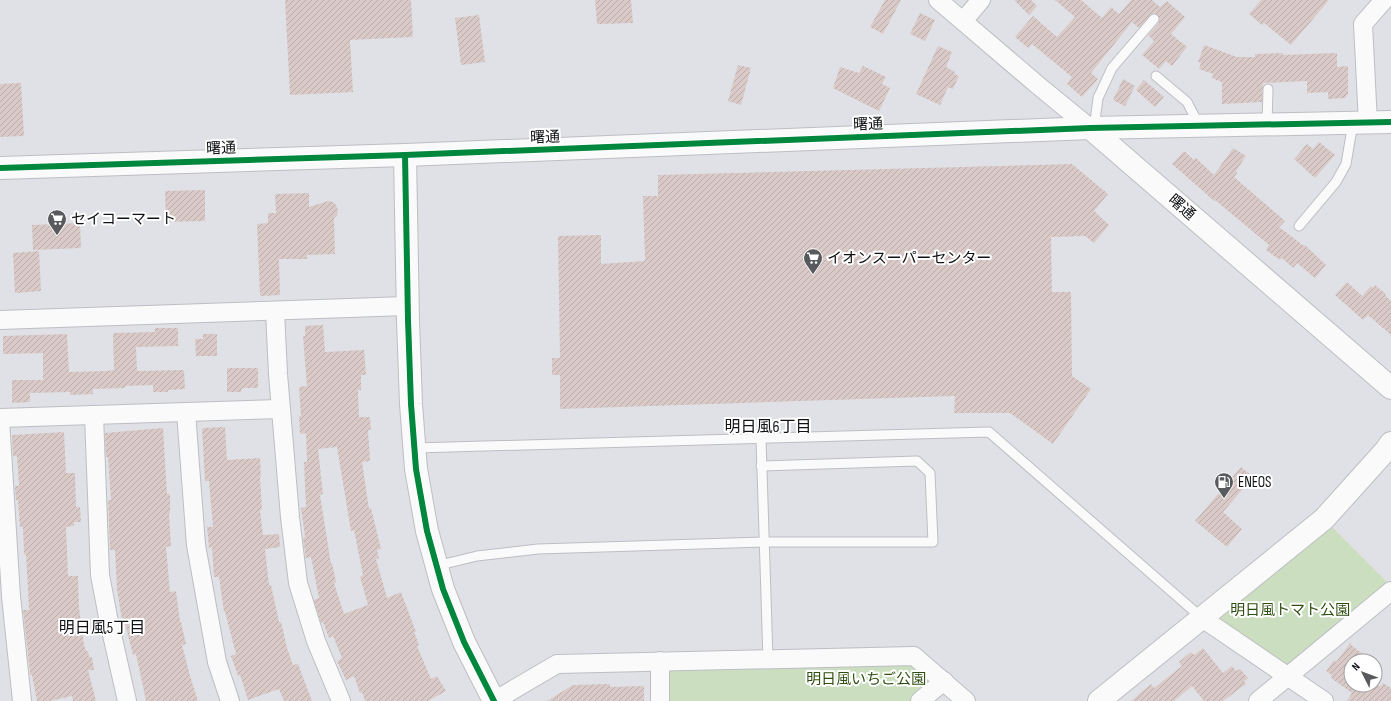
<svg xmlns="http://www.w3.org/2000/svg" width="1391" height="701" viewBox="0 0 1391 701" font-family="'Sofia Sans Condensed','Noto Sans JP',sans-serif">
<defs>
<pattern id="building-hatch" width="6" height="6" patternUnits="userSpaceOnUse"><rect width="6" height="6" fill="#d9cac7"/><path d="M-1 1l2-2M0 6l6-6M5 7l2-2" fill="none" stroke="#b9acaa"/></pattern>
</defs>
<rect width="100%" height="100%" fill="#e0e1e7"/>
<g fill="#cbdfc0">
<polygon points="1324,519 1391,586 1287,676 1202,618"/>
<polygon points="914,656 944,681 920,701 660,701 660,661"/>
</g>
<g fill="url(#building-hatch)" fill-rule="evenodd">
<polygon points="285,0 411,0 413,37 350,40 353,92 290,95"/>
<polygon points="595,0 631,0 633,23 597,24"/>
<polygon points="885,0 901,0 883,34 870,27"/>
<polygon points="1014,0 1031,0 1037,6 1029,15"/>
<polygon points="1055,0 1081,0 1102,18 1111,7 1119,14 1131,0 1152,0 1160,7 1167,1 1185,17 1171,34 1187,47 1172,66 1166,61 1159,69 1142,55 1154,41 1148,35 1159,23 1159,17 1155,13 1152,14 1139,28 1132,22 1091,73 1098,79 1082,97 1067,84 1072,77 1032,44 1028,48 1015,37 1033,16 1057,37 1075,17"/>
<polygon points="1261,0 1329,0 1291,45 1264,23 1262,25 1249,14"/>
<polygon points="920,13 935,20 925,41 910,34"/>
<polygon points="479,15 485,62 461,65 455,18"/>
<polygon points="1204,45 1237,57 1255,57 1255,54 1284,53 1282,55 1337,53 1337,67 1348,66 1348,94 1345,98 1328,99 1328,92 1307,93 1307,81 1263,83 1262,102 1222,104 1222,82 1212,78 1213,74 1199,69 1201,63 1198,62"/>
<polygon points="938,46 952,52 946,67 955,72 954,74 959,76 953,89 948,87 940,105 916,94"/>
<polygon points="738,65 751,68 741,105 728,101"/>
<polygon points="863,66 886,77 882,84 890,88 879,111 833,88 840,67 859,73"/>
<polygon points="1123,79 1135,86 1125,106 1113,100"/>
<polygon points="1144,80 1164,97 1155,107 1136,90"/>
<polygon points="21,83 24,136 0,137 0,84"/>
<polygon points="1319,142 1335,155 1315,178 1294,159 1307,144 1313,149"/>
<polygon points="1233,148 1246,156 1236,171 1237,173 1234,177 1285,221 1279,227 1304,246 1305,245 1326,265 1315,278 1297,263 1293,268 1282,258 1280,260 1266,250 1269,245 1215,200 1214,201 1204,192 1172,164 1184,151 1194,160 1196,158 1214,175"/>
<polygon points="1072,164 1108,194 1094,211 1109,225 1094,243 1085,236 1051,237 1052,292 1071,292 1072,376 1091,389 1053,444 1010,413 954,413 955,396 560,409 560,375 552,375 552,358 560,358 558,236 601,235 601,264 645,261 643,196 658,196 658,175"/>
<polygon points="205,190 205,221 166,222 165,191"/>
<polygon points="309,193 309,207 328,201 333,202 336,205 338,210 337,215 334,218 335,254 307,255 307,259 279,259 280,295 260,296 257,224 268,223 268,213 276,213 275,194"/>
<polygon points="80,223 81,248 33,250 32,225"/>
<polygon points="39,251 41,291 15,293 13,253"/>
<polygon points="1347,282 1362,296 1371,286 1373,288 1375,285 1386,294 1385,295 1391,301 1391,335 1368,315 1363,320 1335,295"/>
<path d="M323,325L325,352L364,350L366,375H361V390H358L359,417H370L371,430H368L370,461L362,462L369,509L371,508L381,549L377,550L379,558L376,559L387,598L401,592L416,632H414L419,645L417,646L431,679L437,676L446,691L428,701H365L362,692L360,693L354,676L346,680L337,661L342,658L333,636L329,638L323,622L321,623L314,600L319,598L311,557L306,558L303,538L305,537L301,508L306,507L304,462H307L306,433L300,434L299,416H301L299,387L307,386L303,336H305V326ZM337,447L351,531L354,530L363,575L360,577L368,605L344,614L334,583L336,582L332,563L331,564L320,495L323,494L318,449Z"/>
<polygon points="155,328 178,328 178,346 136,347 137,371 184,370 185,389 168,390 168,392 153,392 153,385 125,386 125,388 93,389 93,394 70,395 70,392 30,393 30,402 12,403 12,380 43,380 43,353 3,354 3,336 67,334 69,372 106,371 114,370 113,333 155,332"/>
<polygon points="203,334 217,334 217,356 196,356 195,339 203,339"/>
<polygon points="227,368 258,368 258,388 242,388 241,392 227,392"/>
<polygon points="225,427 227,460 260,458 261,477 260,477 262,510 260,510 263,535 279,534 280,547 265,549 269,585 271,585 279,622 281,622 287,648 293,665 298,664 312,701 284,701 279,689 248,700 240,675 238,676 231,656 236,654 225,612 224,612 219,577 214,577 212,547 209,548 207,527 213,527 209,481 205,481 202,428"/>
<polygon points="163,428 167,494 170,494 170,514 169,514 171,546 166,547 170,592 176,591 180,622 181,622 186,644 182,645 190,676 198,701 146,701 136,654 133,655 124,619 122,620 117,589 115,550 110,550 108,500 111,500 108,457 106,457 105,433"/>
<polygon points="64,432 66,473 75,473 76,507 80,507 81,522 74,522 74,526 66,527 68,576 78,576 79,608 84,645 86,651 88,651 89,657 92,657 94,670 88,670 96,701 73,701 72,696 50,701 37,701 32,675 30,675 30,672 23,610 29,610 26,554 24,555 23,527 20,527 18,500 16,500 15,486 19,486 17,456 13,456 12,435"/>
<polygon points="1241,467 1253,477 1223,512 1242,529 1227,547 1195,521"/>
<polygon points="1351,642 1351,645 1372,661 1351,661 1351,685 1378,685 1380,687 1383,683 1391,688 1391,701 1347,701 1352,693 1331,678 1332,675 1326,671 1334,660 1336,662"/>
<polygon points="1203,648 1223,673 1232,666 1236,671 1240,669 1248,678 1244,681 1246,684 1223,701 1204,701 1192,686 1174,701 1131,701 1151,684 1154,688 1182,666 1179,662 1191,652 1194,655"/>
<polygon points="610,684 610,687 644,686 644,701 547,701 573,685"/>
</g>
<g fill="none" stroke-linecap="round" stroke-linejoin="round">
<defs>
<g id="lane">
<polyline points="1156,76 1187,102 1199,125"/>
<polyline points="1267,125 1268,89"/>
<polyline points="1094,128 1098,98 1112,68 1154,19"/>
<polyline points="1299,226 1336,182 1346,164 1353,123"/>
<polyline points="761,439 768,659"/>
<polyline points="415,448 989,432 1202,618"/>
<polyline points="436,566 477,556 538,549 764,542 933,542 930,473 917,461 761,466"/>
</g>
<g id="street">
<polyline points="938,0 1040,87 1090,128"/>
<polyline points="963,21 981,0"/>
<polyline points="1368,123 1363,24 1384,0"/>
<polyline points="275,311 278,374 290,517 298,583 316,641 341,701"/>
<polyline points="0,320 407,306"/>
<polyline points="186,412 196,545 217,662 230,701"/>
<polyline points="94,415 100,575 108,617 127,701"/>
<polyline points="0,418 281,409"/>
<polyline points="0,419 11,596 22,701"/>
<polyline points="1202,618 1324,701"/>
<polyline points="660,661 660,701"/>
<polyline points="494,701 557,664 914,656 966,701"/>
<polyline points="920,701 944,681"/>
<polyline points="1258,701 1391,591"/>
</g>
<g id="secondary">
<polyline points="1090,128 1391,388"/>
<polyline points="405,155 408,320 411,404 416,469 427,531 443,589 464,642 494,701"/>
<polyline points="0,168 405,155 1090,128 1391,122"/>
<polyline points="1099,701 1324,519 1386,450 1391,443"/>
</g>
</defs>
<use href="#lane" stroke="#bdbec3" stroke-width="11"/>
<use href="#street" stroke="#bdbec3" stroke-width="20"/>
<use href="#secondary" stroke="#bdbec3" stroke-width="24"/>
<use href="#lane" stroke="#fafafb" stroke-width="9"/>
<use href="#street" stroke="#fafafb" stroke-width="18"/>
<use href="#secondary" stroke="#fafafb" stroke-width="22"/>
<defs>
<g id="cycleway">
<polyline points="405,155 408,320 411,404 416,469 427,531 443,589 464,642 494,701"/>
<polyline points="0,168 405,155 1090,128 1391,122"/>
</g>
</defs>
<use href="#cycleway" stroke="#fff" stroke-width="8"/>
<use href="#cycleway" stroke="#00873e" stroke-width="6"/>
</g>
<defs>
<symbol id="supermarket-pin" viewBox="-11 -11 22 30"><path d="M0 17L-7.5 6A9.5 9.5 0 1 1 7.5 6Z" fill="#595a5e" stroke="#fff"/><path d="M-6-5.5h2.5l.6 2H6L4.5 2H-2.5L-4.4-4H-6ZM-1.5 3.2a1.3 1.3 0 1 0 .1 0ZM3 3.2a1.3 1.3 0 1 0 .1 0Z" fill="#fff"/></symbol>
<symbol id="fuel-pin" viewBox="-11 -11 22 30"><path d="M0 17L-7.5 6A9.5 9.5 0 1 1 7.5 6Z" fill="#595a5e" stroke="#fff"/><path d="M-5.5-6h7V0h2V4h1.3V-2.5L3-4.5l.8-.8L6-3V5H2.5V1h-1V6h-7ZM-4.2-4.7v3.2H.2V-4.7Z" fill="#fff"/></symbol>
</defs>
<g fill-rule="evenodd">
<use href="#supermarket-pin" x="46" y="208" width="22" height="30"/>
<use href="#supermarket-pin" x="802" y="247" width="22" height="30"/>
<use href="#fuel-pin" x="1213" y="471" width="22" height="30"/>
</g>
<g text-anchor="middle" stroke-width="4" stroke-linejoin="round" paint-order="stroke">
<g font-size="15" fill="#111215" stroke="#fff">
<text transform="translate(868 124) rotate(-2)" y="5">曙通</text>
<text transform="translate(545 137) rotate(-2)" y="5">曙通</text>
<text transform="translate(221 148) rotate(-2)" y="5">曙通</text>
<text transform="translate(1182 207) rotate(41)" y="5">曙通</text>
</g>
<g font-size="15" fill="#111215" stroke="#fff" text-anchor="start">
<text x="71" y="224">セイコーマート</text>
<text x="827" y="263">イオンスーパーセンター</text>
<text x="1238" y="487">ENEOS</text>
</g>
<g font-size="15" fill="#2f4e11" stroke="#fff">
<text x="1290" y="615">明日風トマト公園</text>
<text x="866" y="684">明日風いちご公園</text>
</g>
<g font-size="16" fill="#111215" stroke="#fff">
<text x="768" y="432">明日風6丁目</text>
<text x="102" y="633">明日風5丁目</text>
</g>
</g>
<g transform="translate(1363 673) rotate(312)"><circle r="19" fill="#ffffff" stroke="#a0a0a1"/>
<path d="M0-3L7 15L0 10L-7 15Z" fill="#595a5e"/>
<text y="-6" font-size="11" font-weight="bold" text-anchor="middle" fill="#111215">N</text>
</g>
</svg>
